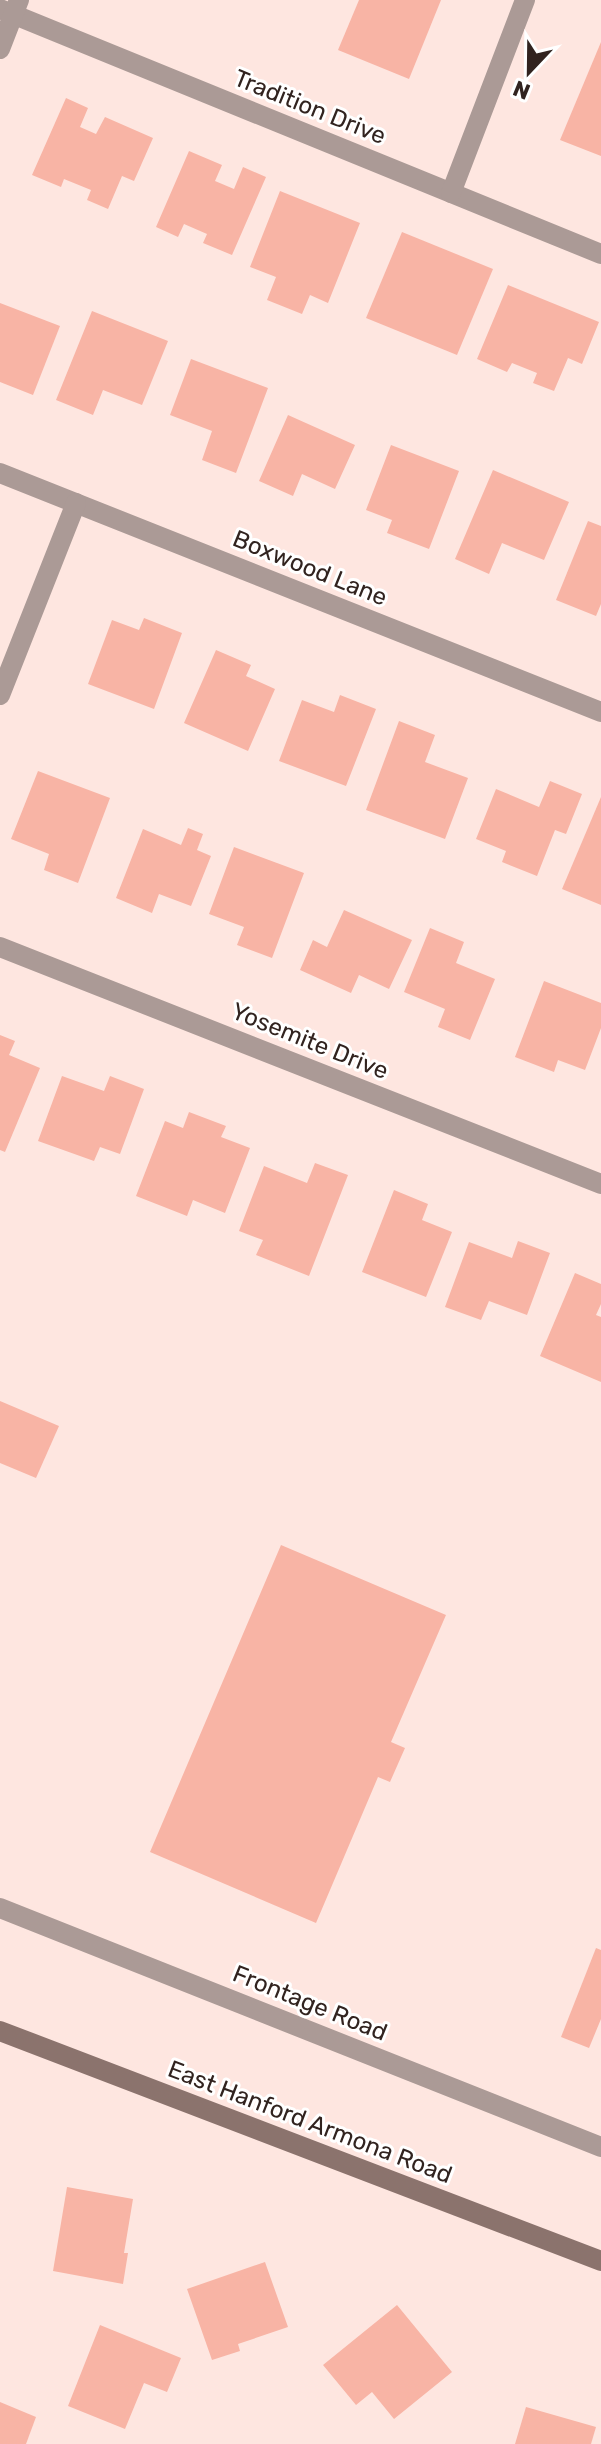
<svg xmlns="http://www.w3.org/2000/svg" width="601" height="2444" viewBox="0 0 601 2444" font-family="Rubik,sans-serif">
<rect width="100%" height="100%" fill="#fee6e0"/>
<g fill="#f8b4a5">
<polygon points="359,0 441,0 409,79 338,50"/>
<polygon points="601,42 601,156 560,140"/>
<polygon points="66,98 88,108 80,127 96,134 105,117 153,138 134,181 122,176 108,209 87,200 91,190 64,179 61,187 32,175"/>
<polygon points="189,151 222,165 215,181 234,189 243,167 266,177 232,255 203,243 207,234 184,224 178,237 156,227"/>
<polygon points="280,191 360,223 328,303 310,295 302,314 267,300 276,277 250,267"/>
<polygon points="402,232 493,269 457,355 366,318"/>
<polygon points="508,285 599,322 582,364 568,358 554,391 533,383 537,373 512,363 507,372 477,359"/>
<polygon points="0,303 60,326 33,395 0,382"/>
<polygon points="92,311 168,341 142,405 103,390 93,415 56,400"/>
<polygon points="191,359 268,388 236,473 202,460 212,431 170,415"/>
<polygon points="288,415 355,445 335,489 302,474 293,496 259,481"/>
<polygon points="391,445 459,471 429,549 387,533 392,520 366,510"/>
<polygon points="493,470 569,502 544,560 502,543 489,574 455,559"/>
<polygon points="588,521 601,526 601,604 596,616 556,600"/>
<polygon points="144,618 182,633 154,709 88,684 112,620 139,630"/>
<polygon points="216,650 251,665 246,676 275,689 248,751 184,723"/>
<polygon points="340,695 376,709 346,786 279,761 302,700 334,712"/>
<polygon points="399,721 435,735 425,762 468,778 445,839 366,810"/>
<polygon points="38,771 110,798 78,883 44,870 49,854 11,839"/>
<polygon points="550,781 582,794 566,834 555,830 537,876 502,862 506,851 476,839 496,789 539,807"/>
<polygon points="601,797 601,905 562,889"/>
<polygon points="188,828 203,834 197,850 211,856 191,906 159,894 152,913 116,898 143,829 181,845"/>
<polygon points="234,847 304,873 272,958 237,945 244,927 209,914"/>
<polygon points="344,910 412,940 389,989 359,975 351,993 300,970 313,940 327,947"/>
<polygon points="430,928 464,942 456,963 495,979 470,1040 438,1027 445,1009 404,992"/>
<polygon points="544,981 601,1003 601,1028 585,1070 558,1060 554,1072 515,1057"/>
<polygon points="0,1035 15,1041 9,1055 40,1068 5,1152 0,1150"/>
<polygon points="62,1076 104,1091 110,1076 144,1089 120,1154 100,1147 94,1161 38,1141"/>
<polygon points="189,1112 226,1126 221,1137 250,1148 225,1213 193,1200 187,1216 136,1196 165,1121 183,1128"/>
<polygon points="315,1163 348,1175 309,1276 256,1255 263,1240 239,1231 264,1166 307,1183"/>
<polygon points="394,1190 428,1204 422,1220 452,1232 426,1297 362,1272"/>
<polygon points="518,1241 550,1253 527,1315 489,1301 481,1320 445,1307 469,1242 512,1258"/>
<polygon points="575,1273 601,1284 601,1304 596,1315 601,1317 601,1382 540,1356"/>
<polygon points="0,1401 59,1426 36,1478 0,1463"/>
<polygon points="281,1545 446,1615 391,1742 405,1748 390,1782 378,1777 316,1923 150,1852"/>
<polygon points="596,1948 601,1950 601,2019 589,2048 561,2037"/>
<polygon points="67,2187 133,2199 124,2253 128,2253 123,2284 53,2271"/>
<polygon points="265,2262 288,2327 238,2344 240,2351 212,2360 187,2289"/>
<polygon points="397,2305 452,2372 394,2419 372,2392 356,2405 323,2365"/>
<polygon points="100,2325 181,2358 167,2392 144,2383 125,2429 68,2406"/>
<polygon points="0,2402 36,2417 26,2444 0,2444"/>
<polygon points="526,2407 596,2427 591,2444 515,2444"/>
</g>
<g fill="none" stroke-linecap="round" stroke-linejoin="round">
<g stroke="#ab9a96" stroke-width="20">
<polyline points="0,9 601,254"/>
<polyline points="0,49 19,0"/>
<polyline points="451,193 525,0"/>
<polyline points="0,473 601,712"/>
<polyline points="0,695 76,503"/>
<polyline points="0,947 601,1184"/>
<polyline points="0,1908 601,2147"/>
</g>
<polyline stroke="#8b736d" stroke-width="20" points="0,2031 601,2261"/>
</g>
<g text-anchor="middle" stroke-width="6" stroke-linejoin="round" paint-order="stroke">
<g font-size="24" fill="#31231f" stroke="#fff">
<text transform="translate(310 107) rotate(22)" y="8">Tradition Drive</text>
<text transform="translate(310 568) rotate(22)" y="8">Boxwood Lane</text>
<text transform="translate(310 1041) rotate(22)" y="8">Yosemite Drive</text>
<text transform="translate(310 2003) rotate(22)" y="8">Frontage Road</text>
<text transform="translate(310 2122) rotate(21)" y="8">East Hanford Armona Road</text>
</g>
</g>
<g transform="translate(529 72) rotate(202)" stroke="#ffffff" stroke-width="6" paint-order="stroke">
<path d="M0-6L14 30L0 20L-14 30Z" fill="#31231f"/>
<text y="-12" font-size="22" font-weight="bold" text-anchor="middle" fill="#31231f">N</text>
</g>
</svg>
